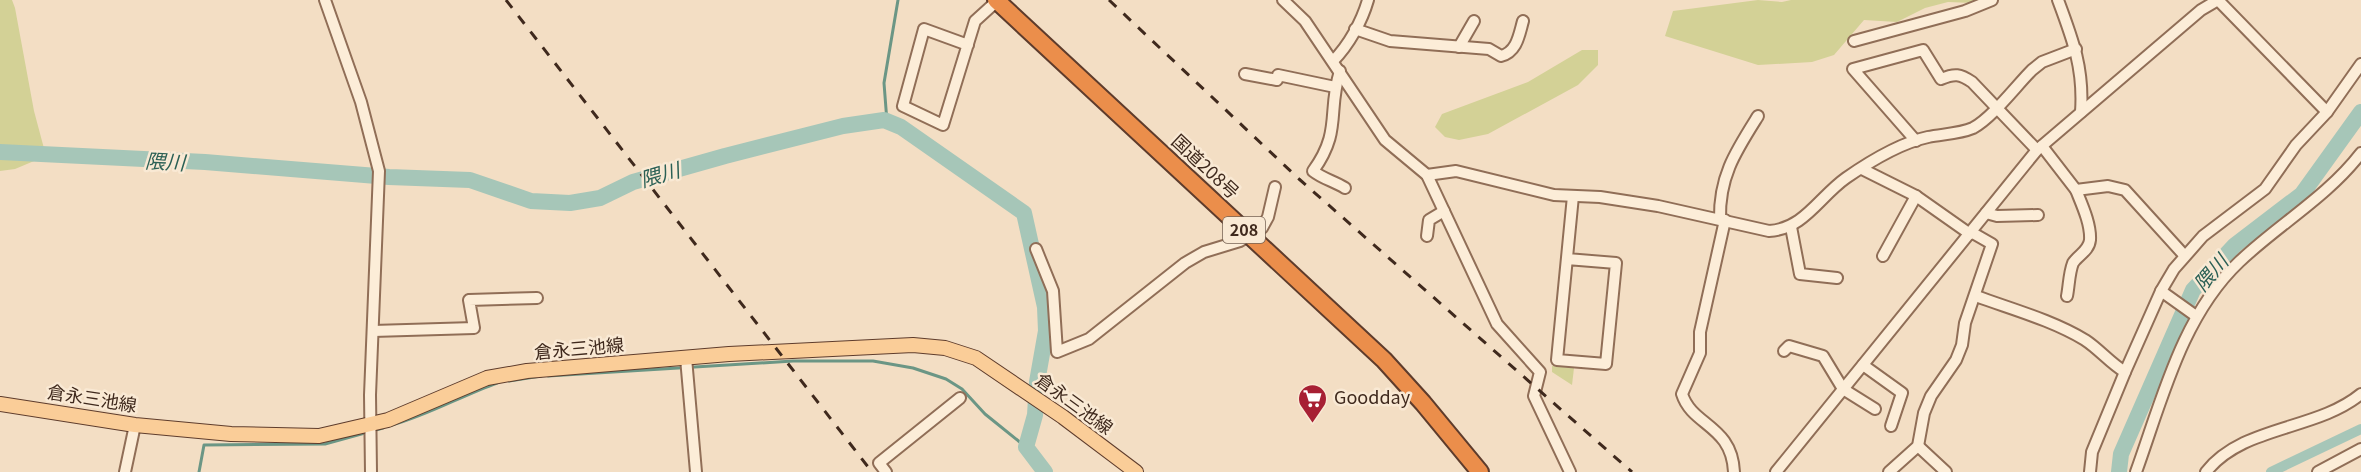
<svg xmlns="http://www.w3.org/2000/svg" width="2361" height="472" viewBox="0 0 2361 472" font-family="Georgia,'Noto Sans JP',serif">
<rect width="100%" height="100%" fill="#f3dec4"/>
<g fill="#d3d196">
<polygon points="0,0 12,0 15,8 34,111 46,156 15,169 0,171"/>
<polygon points="1758,0 1782,2 1791,0 1981,0 1973,3 1948,2 1925,8 1897,22 1864,20 1834,55 1812,62 1758,65 1665,36 1673,11"/>
<polygon points="1582,50 1598,50 1598,65 1578,85 1488,134 1459,140 1445,137 1435,127 1442,114 1528,82"/>
<polygon points="1552,366 1574,368 1572,385 1552,372"/>
</g>
<g fill="none" stroke-linecap="round" stroke-linejoin="round">
<g stroke="#6b9685" stroke-width="3">
<polyline points="887,122 884,83 898,0"/>
<polyline points="548,376 793,361 873,361 913,368 946,379 962,389 985,414 1026,447"/>
<polyline points="509,381 541,376"/>
<path d="M392,425C428,415 461,396 497,383"/>
<polyline points="199,472 204,445 325,444 383,428"/>
</g>
<polyline stroke="#a6c6b8" stroke-width="10" points="2271,472 2361,429"/>
<g stroke="#a6c6b8" stroke-width="16">
<polyline points="0,152 205,162 389,177 470,180 531,201 570,203 600,198 633,182 725,156 843,126 884,120 901,127 1024,213 1045,307 1046,331 1037,382 1035,415 1026,447 1045,472"/>
<polyline points="2119,472 2121,454 2193,290 2235,245 2302,194 2361,112"/>
</g>
<defs>
<g id="minor">
<polyline points="325,0 361,102 379,171 370,395 371,472"/>
<polyline points="1283,0 1305,21 1385,140 1427,175 1497,324 1540,372 1534,396 1570,472"/>
<path d="M2058,0C2073,40 2084,69 2081,112"/>
<polyline points="2218,0 2327,112"/>
<path d="M1355,29L1390,41L1489,49L1501,56C1517,52 1519,35 1523,21"/>
<polyline points="1854,41 1965,11 1992,0"/>
<polyline points="968,45 924,29 903,106 943,125 975,21 997,1"/>
<polyline points="1459,47 1474,21"/>
<path d="M1333,61C1349,45 1362,21 1368,0"/>
<path d="M1340,71C1327,112 1342,131 1313,171C1323,179 1334,181 1345,188"/>
<polyline points="1245,74 1277,80 1278,75 1335,87"/>
<path d="M1916,141L1853,69L1923,50L1941,79C1955,73 1960,74 1972,82L2037,150"/>
<polyline points="2042,146 2076,190 2108,186 2125,190 2184,255"/>
<polyline points="1862,169 1916,196 1970,234"/>
<path d="M1427,175L1456,171L1554,195L1600,197L1658,206L1769,231C1804,229 1819,197 1846,178C1869,162 1900,143 1928,137C1942,134 1959,134 1973,128C1992,118 2016,86 2032,70L2042,62L2076,49"/>
<polyline points="1986,213 1997,216 2038,215"/>
<path d="M1720,219C1719,176 1736,151 1758,116"/>
<path d="M1725,220L1700,332V353L1682,394C1692,426 1732,425 1734,472"/>
<polyline points="1791,227 1800,274 1837,278"/>
<polyline points="1427,236 1429,220 1444,211"/>
<polyline points="1036,249 1053,291 1057,352 1089,339 1185,263 1204,252 1240,241 1262,228 1268,217 1275,187"/>
<polyline points="1883,256 1916,196"/>
<polyline points="1567,259 1616,263 1606,364 1557,360 1573,196"/>
<polyline points="2161,291 2196,316"/>
<path d="M1976,296C2011,309 2052,320 2085,340C2099,349 2110,363 2125,372"/>
<path d="M2067,296C2069,286 2069,273 2073,263C2078,255 2089,251 2090,240C2091,224 2082,205 2076,190"/>
<polyline points="373,331 474,328 469,300 537,298"/>
<polyline points="1784,351 1789,346 1823,356 1843,389 1875,409"/>
<polyline points="686,358 696,472"/>
<polyline points="1863,365 1902,393 1891,426"/>
<polyline points="1918,446 1946,472"/>
<polyline points="125,472 135,425"/>
<polyline points="886,472 879,463 960,398"/>
<polyline points="1776,472 2037,150 2201,10 2218,0"/>
<polyline points="1889,472 1918,446 1924,413 1931,396 1956,360 1962,345 1965,323 1992,244 1971,232"/>
<polyline points="2090,472 2092,452 2125,372 2161,291 2174,269 2203,236 2265,189 2296,145 2327,112 2361,64"/>
<path d="M2136,472C2162,400 2182,316 2239,262C2279,224 2327,197 2361,153"/>
<path d="M2206,472C2243,425 2316,431 2361,394"/>
<polyline points="2318,472 2361,449"/>
</g>
<polyline id="major" points="0,404 135,425 231,434 319,436 388,420 487,378 527,371 729,354 913,345 945,348 976,358 1063,417 1136,472"/>
<polyline id="highway" points="996,0 1384,360 1423,403 1480,472"/>
</defs>
<use href="#minor" stroke="#906e57" stroke-width="14"/>
<use href="#major" stroke="#5e3c2c" stroke-width="16"/>
<use href="#highway" stroke="#5e3c2c" stroke-width="20"/>
<use href="#minor" stroke="#fcedd8" stroke-width="10"/>
<use href="#major" stroke="#facd98" stroke-width="14"/>
<use href="#highway" stroke="#eb8e4b" stroke-width="16"/>
<g stroke="#3f291d" stroke-width="3" stroke-dasharray="10 10" stroke-linecap="butt">
<polyline points="506,0 872,472"/>
<polyline points="1109,0 1299,179 1632,472"/>
</g>
</g>
<defs>
<symbol id="supermarket-pin" viewBox="-11 -11 22 30"><path d="M0 17L-7.5 6A9.5 9.5 0 1 1 7.5 6Z" fill="#a72034" stroke="#f9e9d4"/><path d="M-6-5.5h2.5l.6 2H6L4.5 2H-2.5L-4.4-4H-6ZM-1.5 3.2a1.3 1.3 0 1 0 .1 0ZM3 3.2a1.3 1.3 0 1 0 .1 0Z" fill="#fff"/></symbol>
</defs>
<g fill-rule="evenodd">
<use href="#supermarket-pin" x="1296" y="382" width="33" height="45"/>
</g>
<g text-anchor="middle" stroke-width="5" stroke-linejoin="round" paint-order="stroke">
<rect fill="#f9e9d4" stroke="#776354" stroke-width="1.5" x="1223" y="217" width="42" height="26" rx="4.5"/>
<g font-size="16" font-weight="bold" fill="#3f291d">
<text x="1244" y="236">208</text>
</g>
<g font-size="18" fill="#3f291d" stroke="#f9e9d4">
<text transform="translate(1205 167) rotate(43)" y="6">国道208号</text>
<text transform="translate(579 349) rotate(-5)" y="6">倉永三池線</text>
<text transform="translate(92 399) rotate(9)" y="6">倉永三池線</text>
<text transform="translate(1074 404) rotate(36)" y="6">倉永三池線</text>
</g>
<g font-size="18" fill="#3f291d" stroke="#f9e9d4" text-anchor="start">
<text x="1334" y="404">Goodday</text>
</g>
<g font-size="20" font-style="italic" fill="#2b6055" stroke="#f9e9d4">
<text transform="translate(165 162) rotate(3)" y="7">隈川</text>
<text transform="translate(660 175) rotate(-16)" y="7">隈川</text>
<text transform="translate(2211 273) rotate(-49)" y="7">隈川</text>
</g>
</g>
</svg>
